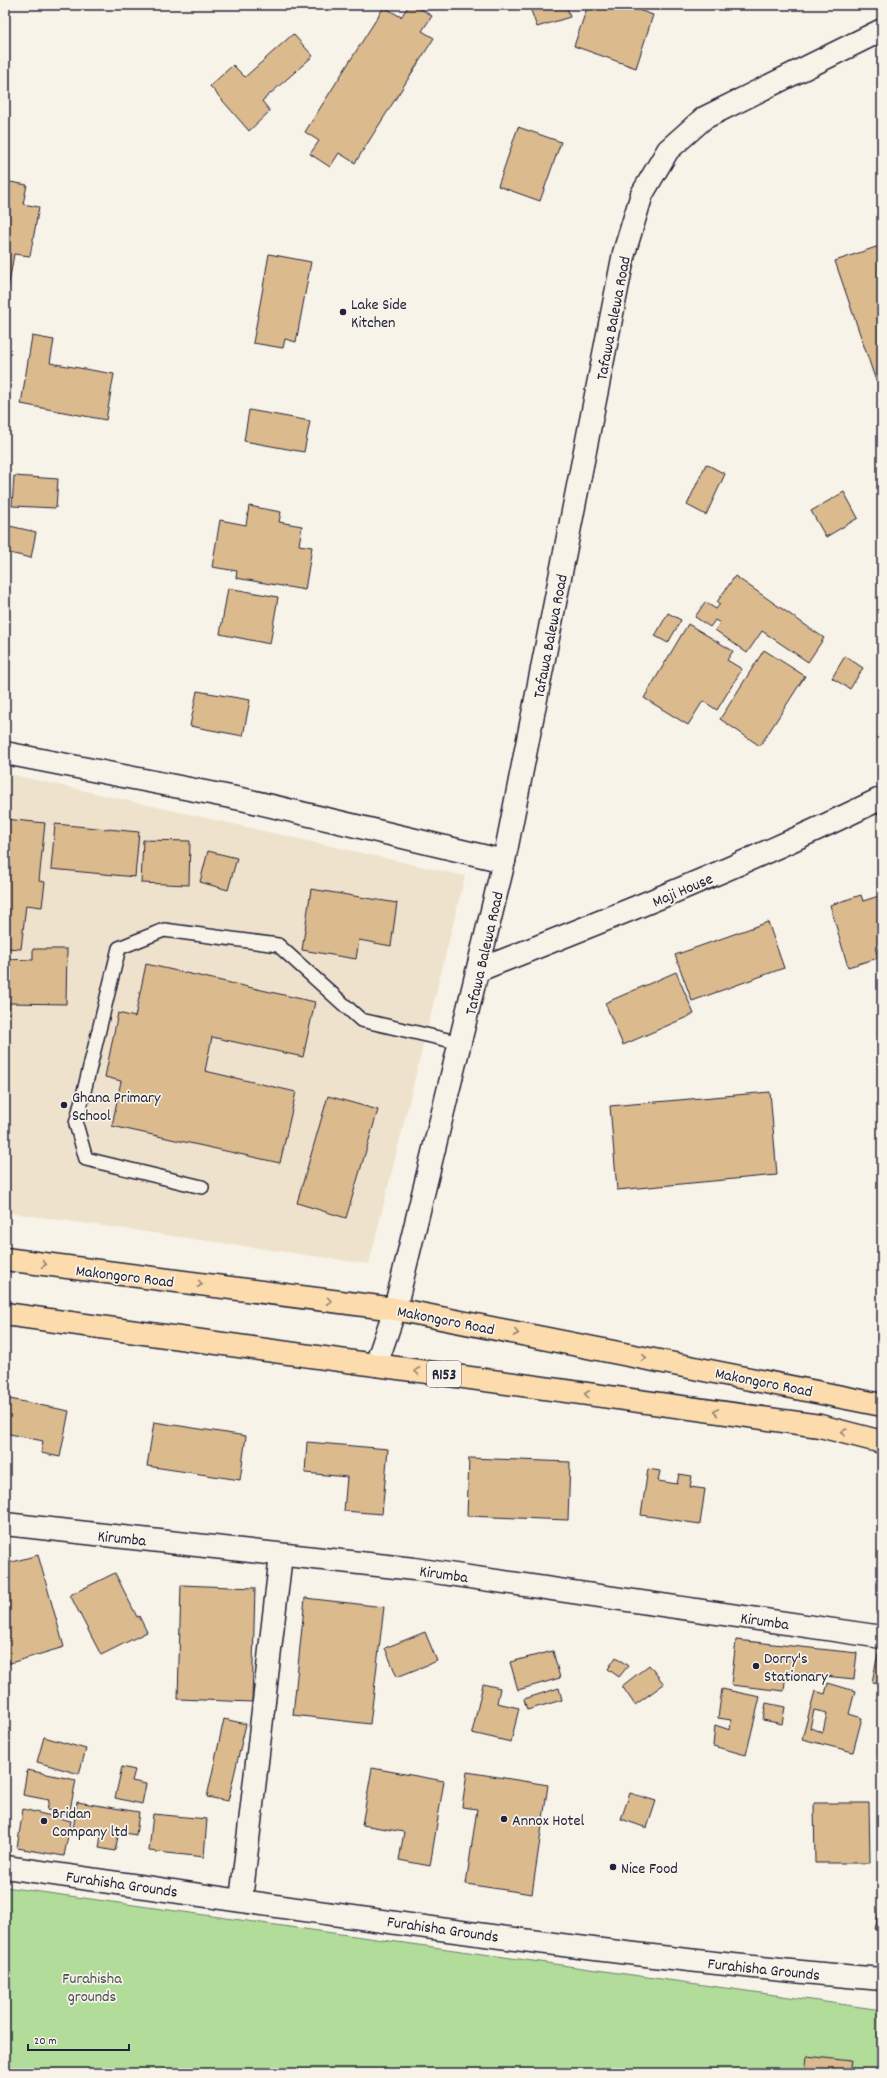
<svg xmlns="http://www.w3.org/2000/svg" width="887" height="2078" viewBox="0 0 887 2078" font-family="Dekko,sans-serif">
<rect width="100%" height="100%" fill="#f7f3e8"/>
<filter id="ink" filterUnits="userSpaceOnUse"><feTurbulence type="fractalNoise" baseFrequency=".025" numOctaves="2"/><feDisplacementMap in="SourceGraphic" scale="8" xChannelSelector="R" yChannelSelector="G"/><feConvolveMatrix kernelMatrix="1 2 1 2 8 2 1 2 1" color-interpolation-filters="sRGB"/></filter>
<g filter="url(#ink)">
<polygon fill="#efe2cd" points="5,773 465,876 369,1264 5,1212"/>
<polygon fill="#b2dc99" stroke="#6a7f6a" points="5,1887 882,2010 882,2073 5,2073"/>
<g fill="#dbba8e" stroke="#22223b" fill-rule="evenodd">
<polygon points="409,5 415,5 432,16 422,31 434,38 355,163 339,153 330,167 310,154 319,141 305,132 384,7 401,17"/>
<polygon points="529,5 566,5 570,17 537,27"/>
<polygon points="588,5 624,5 653,15 636,68 574,46"/>
<polygon points="293,34 313,56 262,101 270,111 249,131 210,86 233,65 245,77"/>
<polygon points="518,127 561,142 540,201 498,186"/>
<polygon points="5,181 27,185 23,204 39,207 30,256 14,254 7,295 5,295"/>
<polygon points="882,245 882,379 876,381 835,261"/>
<polygon points="269,254 311,262 296,342 285,339 283,348 253,343"/>
<polygon points="32,336 54,340 50,363 114,374 106,420 21,404"/>
<polygon points="249,410 310,421 304,452 244,441"/>
<polygon points="706,464 725,474 706,515 687,505"/>
<polygon points="14,476 58,479 56,508 12,506"/>
<polygon points="844,492 858,518 826,537 811,511"/>
<polygon points="249,506 281,512 279,522 302,526 299,545 312,547 305,590 236,578 237,571 212,567 220,520 246,525"/>
<polygon points="5,525 36,532 31,558 5,552"/>
<polygon points="735,576 824,638 808,662 762,631 747,653 715,630 720,623 715,620 710,627 695,617 705,602 716,609 720,604 717,602"/>
<polygon points="228,588 278,597 270,644 220,634"/>
<polygon points="668,613 681,620 668,643 655,636"/>
<polygon points="688,624 733,651 727,660 742,669 717,710 703,701 688,725 644,698"/>
<polygon points="764,650 805,676 760,746 720,719"/>
<polygon points="845,656 863,668 850,689 832,678"/>
<polygon points="197,691 250,700 243,736 190,726"/>
<polygon points="5,819 45,823 39,881 45,882 42,907 26,905 21,949 5,948"/>
<polygon points="55,824 139,832 135,877 51,869"/>
<polygon points="143,840 190,841 189,885 141,883"/>
<polygon points="208,851 237,858 228,890 200,882"/>
<polygon points="311,889 397,903 391,946 359,940 356,959 302,950"/>
<polygon points="861,895 863,901 882,895 882,945 875,947 878,958 848,967 830,905"/>
<polygon points="768,922 784,968 692,1001 675,955"/>
<polygon points="33,949 67,949 66,1004 9,1003 9,1014 5,1014 5,959 33,960"/>
<polygon points="146,964 315,1002 303,1057 212,1037 205,1071 296,1092 280,1163 112,1126 121,1081 105,1077 118,1013 135,1017"/>
<polygon points="676,972 694,1014 623,1045 605,1003"/>
<polygon points="770,1092 777,1175 617,1190 610,1106"/>
<polygon points="328,1096 378,1110 346,1218 297,1203"/>
<polygon points="5,1398 69,1411 60,1457 41,1453 43,1441 5,1433"/>
<polygon points="154,1422 246,1436 240,1480 147,1466"/>
<polygon points="307,1442 388,1449 382,1514 344,1511 347,1477 305,1473"/>
<polygon points="469,1458 570,1462 568,1520 467,1516"/>
<polygon points="648,1469 660,1471 658,1481 677,1484 679,1474 692,1476 690,1487 705,1489 700,1524 641,1515"/>
<polygon points="38,1555 64,1647 7,1664 5,1655 5,1600 10,1598 5,1580 5,1564"/>
<polygon points="115,1573 137,1617 139,1616 147,1632 101,1655 70,1595"/>
<polygon points="181,1585 255,1588 252,1702 178,1699"/>
<polygon points="305,1598 384,1607 370,1724 293,1715"/>
<polygon points="425,1632 437,1661 397,1677 385,1648"/>
<polygon points="736,1640 857,1653 854,1679 786,1672 784,1691 731,1685"/>
<polygon points="881,1640 882,1640 882,1684 872,1682"/>
<polygon points="553,1651 560,1678 518,1690 510,1662"/>
<polygon points="616,1657 628,1666 619,1677 608,1669"/>
<polygon points="649,1665 664,1684 635,1705 622,1686"/>
<path d="M828,1683L855,1691L849,1714L862,1718L853,1752L802,1739L815,1691L825,1694ZM814,1710L827,1713L823,1732L810,1728Z"/>
<polygon points="483,1684 500,1688 497,1703 519,1708 511,1742 472,1733"/>
<polygon points="559,1688 562,1700 527,1710 524,1699"/>
<polygon points="722,1689 760,1697 746,1755 713,1746 715,1725 730,1730 731,1720 718,1718"/>
<polygon points="766,1703 785,1707 782,1724 763,1720"/>
<polygon points="224,1719 246,1724 228,1801 207,1797"/>
<polygon points="44,1737 86,1749 79,1774 37,1762"/>
<polygon points="122,1767 135,1770 132,1781 146,1784 142,1804 115,1798"/>
<polygon points="372,1768 444,1781 430,1866 399,1860 404,1832 362,1825"/>
<polygon points="27,1770 76,1780 69,1815 47,1810 49,1800 23,1795"/>
<polygon points="467,1772 548,1785 532,1894 466,1884 477,1809 462,1807"/>
<polygon points="630,1793 656,1801 647,1828 621,1819"/>
<polygon points="77,1802 139,1812 136,1835 119,1832 115,1851 99,1848 101,1835 73,1830"/>
<polygon points="814,1803 869,1803 870,1863 815,1863"/>
<polygon points="23,1809 71,1821 64,1856 17,1848"/>
<polygon points="153,1814 207,1819 204,1857 149,1851"/>
<polygon points="882,1900 882,1931 875,1929"/>
<polygon points="807,2056 851,2061 849,2073 805,2073"/>
</g>
<g fill="none" stroke-linecap="round" stroke-linejoin="round">
<defs>
<polyline id="service" points="202,1187 86,1159 76,1124 119,948 164,930 278,945 361,1020 461,1043"/>
<g id="minor">
<polyline points="5,753 246,800 504,861"/>
<path d="M479,970C616,916 750,863 882,798"/>
<polyline points="5,1524 414,1569 882,1637"/>
<path d="M5,1867C297,1908 588,1955 882,1979"/>
<polyline points="241,1900 281,1555"/>
</g>
<polyline id="secondary" points="376,1365 395,1309 504,861 624,253 642,194 668,150 704,118 882,30"/>
<g id="primary">
<polyline points="5,1259 395,1309 882,1405"/>
<polyline points="5,1314 820,1426 882,1442"/>
</g>
</defs>
<use href="#service" stroke="#22223b" stroke-width="16"/>
<use href="#minor" stroke="#22223b" stroke-width="25"/>
<use href="#secondary" stroke="#22223b" stroke-width="25"/>
<use href="#primary" stroke="#22223b" stroke-width="25"/>
<use href="#service" stroke="#f7f3e8" stroke-width="13"/>
<use href="#minor" stroke="#f7f3e8" stroke-width="22"/>
<use href="#secondary" stroke="#f7f3e8" stroke-width="22"/>
<use href="#primary" stroke="#fcdcac" stroke-width="22"/>
</g>
<defs><path id="oneway-chevron" d="M-2-3.5L2.5 0L-2 3.5" fill="none" stroke-width="1.6" stroke-linecap="round" stroke-linejoin="round"/></defs>
<g stroke="#8f7f74">
<use href="#oneway-chevron" transform="translate(44 1264) rotate(7)"/>
<use href="#oneway-chevron" transform="translate(200 1284) rotate(7)"/>
<use href="#oneway-chevron" transform="translate(329 1301) rotate(7)"/>
<use href="#oneway-chevron" transform="translate(516 1333) rotate(11)"/>
<use href="#oneway-chevron" transform="translate(644 1358) rotate(11)"/>
<use href="#oneway-chevron" transform="translate(417 1371) rotate(-172)"/>
<use href="#oneway-chevron" transform="translate(587 1394) rotate(-172)"/>
<use href="#oneway-chevron" transform="translate(716 1412) rotate(-172)"/>
<use href="#oneway-chevron" transform="translate(844 1432) rotate(-166)"/>
</g>
</g>
<g fill="#22223b" stroke="#f7f3e8" stroke-width="1.5">
<circle cx="343" cy="312" r="4"/>
<circle cx="64" cy="1105" r="4"/>
<circle cx="756" cy="1666" r="4"/>
<circle cx="504" cy="1819" r="4"/>
<circle cx="44" cy="1821" r="4"/>
<circle cx="613" cy="1867" r="4"/>
</g>
<g text-anchor="middle" stroke-width="3.5" stroke-linejoin="round" paint-order="stroke">
<rect fill="#f7f3e8" stroke="#62616f" stroke-width="1" x="427" y="1361" width="34" height="26" rx="3"/>
<g font-size="15" font-weight="bold" fill="#22223b">
<text x="444" y="1379">R153</text>
</g>
<g font-size="16" fill="#22223b" stroke="#f7f3e8" text-anchor="start">
<text x="351" y="309">Lake Side<tspan x="351" dy="18">Kitchen</tspan></text>
<text x="72" y="1102">Ghana Primary<tspan x="72" dy="18">School</tspan></text>
<text x="764" y="1663">Dorry's<tspan x="764" dy="18">Stationary</tspan></text>
<text x="52" y="1818">Bridan<tspan x="52" dy="18">Company ltd</tspan></text>
<text x="512" y="1825">Annox Hotel</text>
<text x="621" y="1873">Nice Food</text>
</g>
<g font-size="16" fill="#22223b" stroke="#f7f3e8">
<text transform="translate(612 318) rotate(-79)" y="6">Tafawa Balewa Road</text>
<text transform="translate(549 636) rotate(-79)" y="6">Tafawa Balewa Road</text>
<text transform="translate(682 889) rotate(-23)" y="6">Maji House</text>
<text transform="translate(483 953) rotate(-77)" y="6">Tafawa Balewa Road</text>
<text transform="translate(125 1275) rotate(7)" y="6">Makongoro Road</text>
<text transform="translate(446 1319) rotate(11)" y="6">Makongoro Road</text>
<text transform="translate(764 1381) rotate(11)" y="6">Makongoro Road</text>
<text transform="translate(122 1537) rotate(6)" y="6">Kirumba</text>
<text transform="translate(444 1573) rotate(8)" y="6">Kirumba</text>
<text transform="translate(765 1620) rotate(8)" y="6">Kirumba</text>
<text transform="translate(122 1883) rotate(8)" y="6">Furahisha Grounds</text>
<text transform="translate(443 1928) rotate(8)" y="6">Furahisha Grounds</text>
<text transform="translate(764 1968) rotate(6)" y="6">Furahisha Grounds</text>
</g>
<g font-size="16" fill="#465052" stroke="#f7f3e8">
<text x="92" y="1983">Furahisha<tspan x="92" dy="18">grounds</tspan></text>
</g>
</g>
<rect width="887" height="2078" fill="none" stroke="#f7f3e8" stroke-width="20"/>
<rect x="10" y="10" width="867" height="2058" fill="none" stroke="#22223b" stroke-width="1.5" filter="url(#ink)"/>
<path d="M28 2044v6h101v-6" fill="none" stroke="#22223b" stroke-width="2"/>
<text x="34" y="2044" font-size="12" fill="#22223b" stroke="#f7f3e8" stroke-width="3" paint-order="stroke">20 m</text>
</svg>
